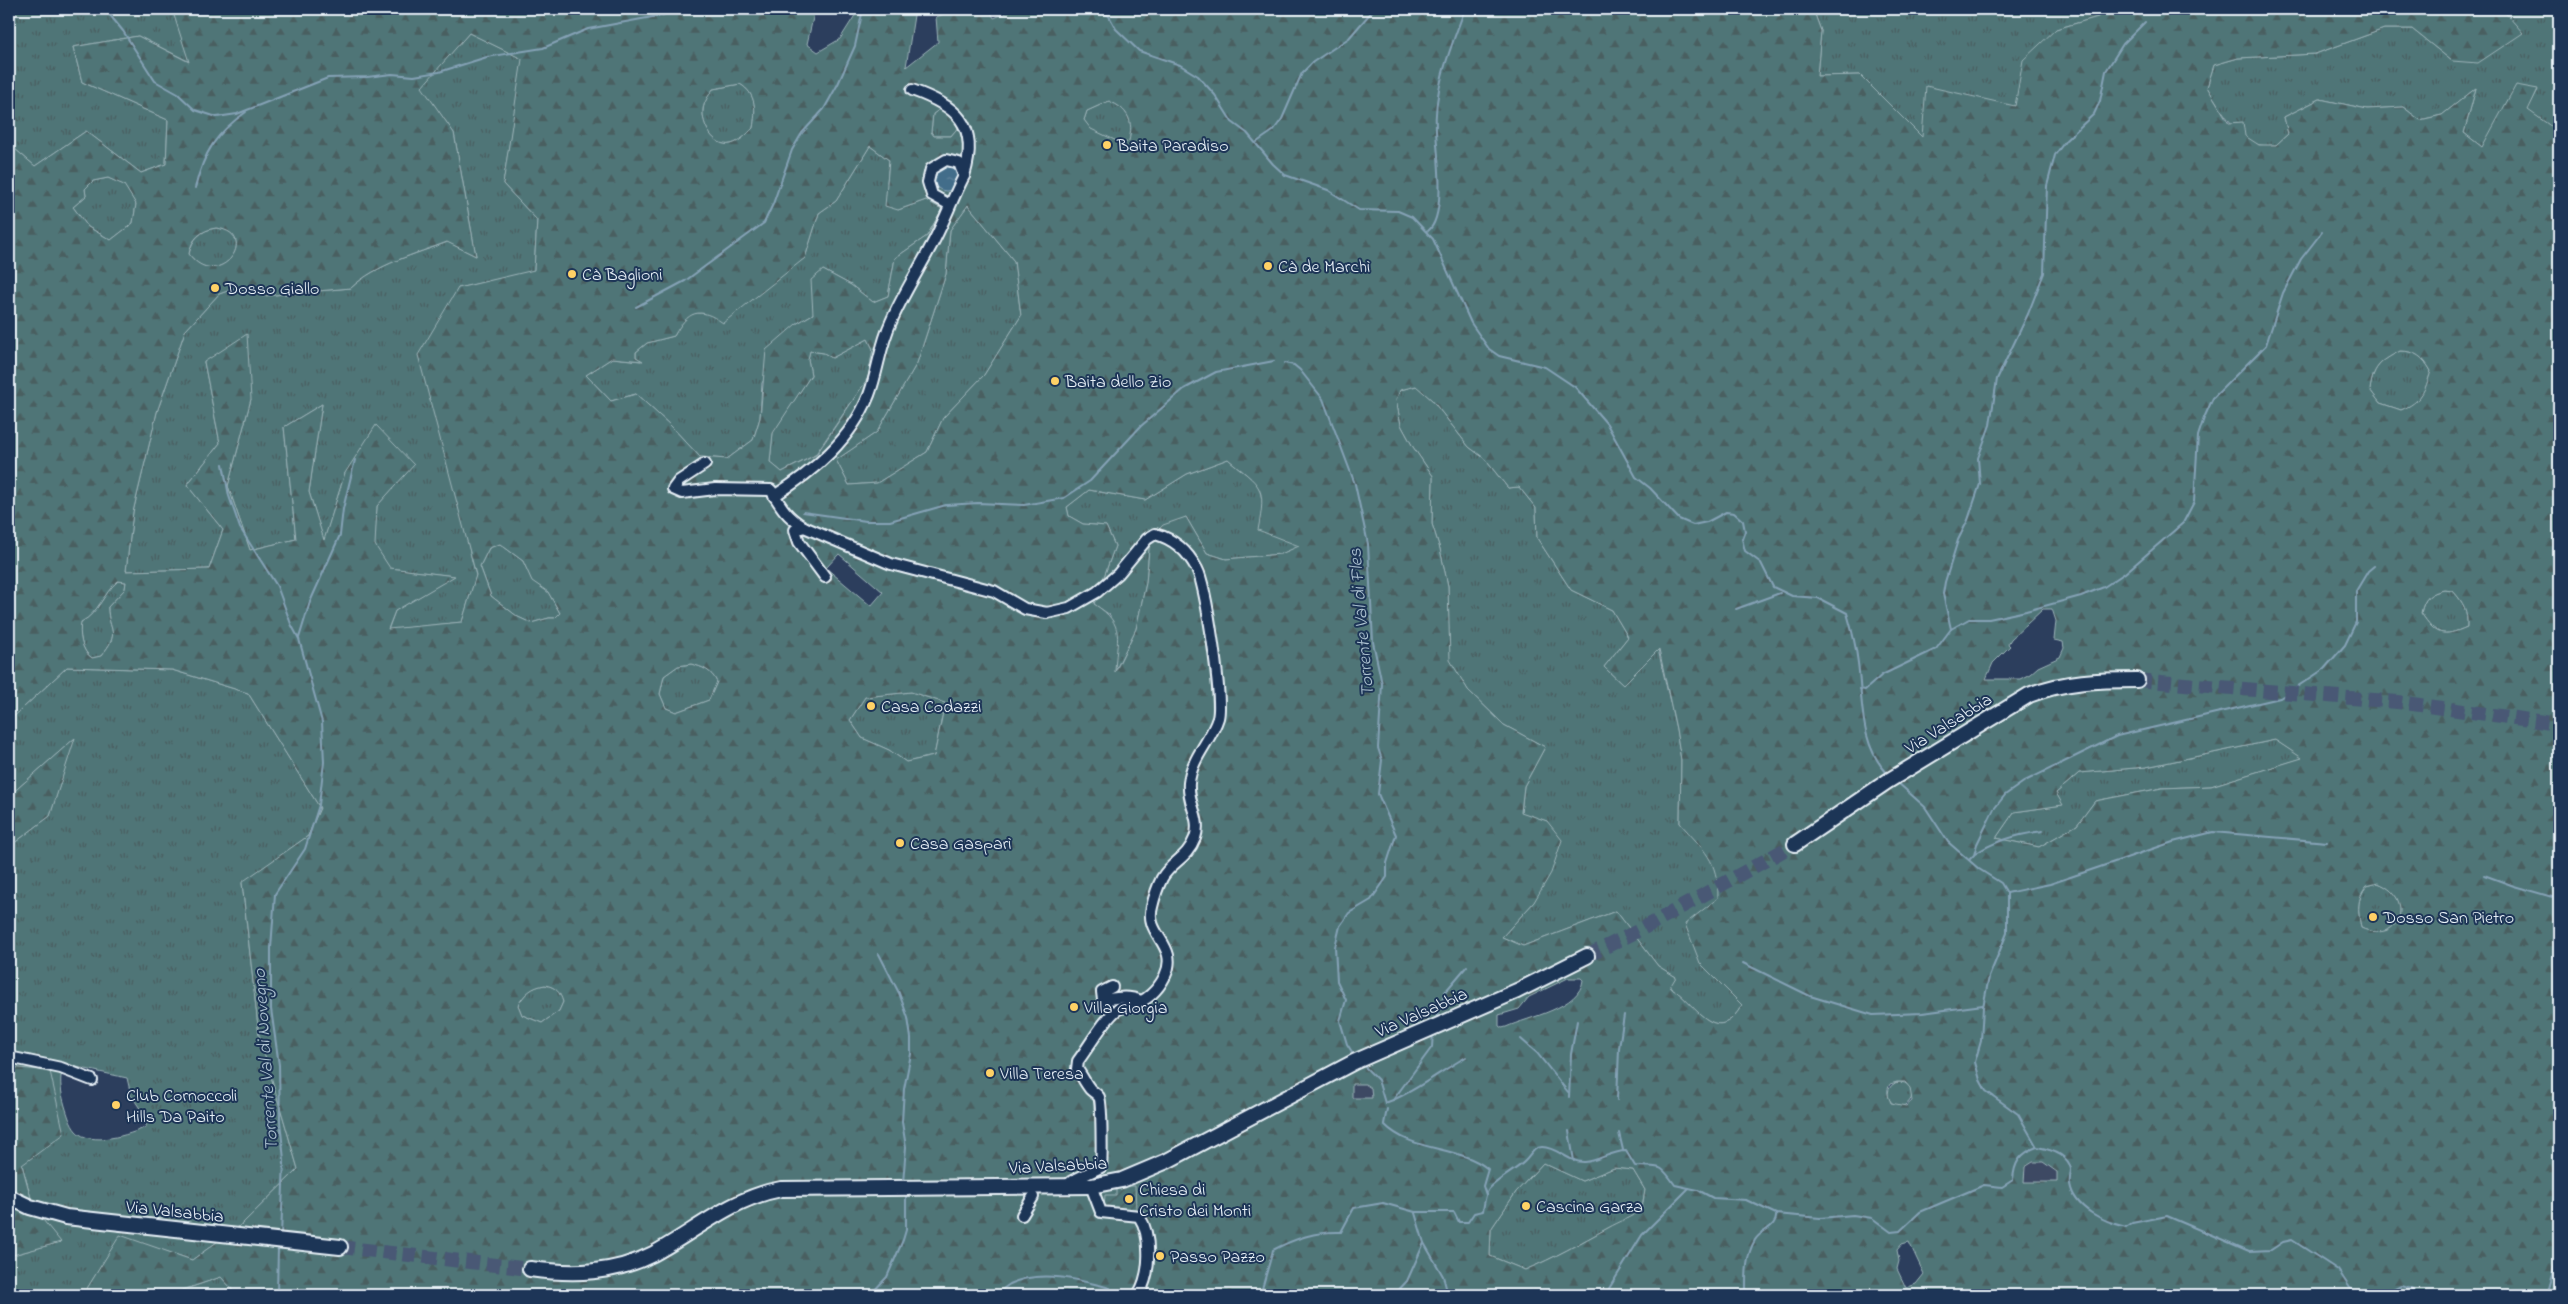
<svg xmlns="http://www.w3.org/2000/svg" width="2568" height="1304" viewBox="0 0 2568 1304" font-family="'Indie Flower',sans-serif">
<defs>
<pattern id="grass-tufts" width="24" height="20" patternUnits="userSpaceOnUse" patternTransform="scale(1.25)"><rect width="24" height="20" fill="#4f7577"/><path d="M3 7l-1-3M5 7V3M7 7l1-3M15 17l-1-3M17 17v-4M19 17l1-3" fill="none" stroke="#4a5e60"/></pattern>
<pattern id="forest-firs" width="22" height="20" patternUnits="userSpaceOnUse" patternTransform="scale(1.25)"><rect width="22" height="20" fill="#4f7577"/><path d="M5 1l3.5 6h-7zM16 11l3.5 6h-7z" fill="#4a5e60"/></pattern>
<pattern id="garden-furrows" width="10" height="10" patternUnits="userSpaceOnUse" patternTransform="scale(1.25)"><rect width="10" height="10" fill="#4f7577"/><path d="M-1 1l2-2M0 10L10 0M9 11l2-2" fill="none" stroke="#4a5e60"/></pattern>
<pattern id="water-ripples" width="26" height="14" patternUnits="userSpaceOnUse" patternTransform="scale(1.25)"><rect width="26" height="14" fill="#436d8a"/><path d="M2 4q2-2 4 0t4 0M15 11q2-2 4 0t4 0" fill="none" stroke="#5e829b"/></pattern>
</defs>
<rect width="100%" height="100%" fill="#2c3e5d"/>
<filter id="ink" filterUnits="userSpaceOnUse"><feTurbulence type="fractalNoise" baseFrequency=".02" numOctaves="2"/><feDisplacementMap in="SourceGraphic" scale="10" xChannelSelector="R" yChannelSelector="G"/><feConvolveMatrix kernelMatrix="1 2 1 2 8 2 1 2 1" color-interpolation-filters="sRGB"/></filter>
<g filter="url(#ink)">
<g fill="#3d4864">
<polygon points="1352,1084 1365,1084 1372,1088 1372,1098 1352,1098"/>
<polygon points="2033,1162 2043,1162 2057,1172 2057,1183 2024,1182 2025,1167"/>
</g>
<g fill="url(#grass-tufts)" stroke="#9cb3b8" fill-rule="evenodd">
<polygon points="9,9 172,9 190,62 138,36 73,47 82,82 168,120 166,164 141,173 86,131 35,166 9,144"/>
<polygon points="1813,9 2104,9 2098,17 2056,29 2015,106 1922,138 1860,75 1817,76 1821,31"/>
<path d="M2502,9H2559V132L2527,110L2538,90L2482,147L2464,133L2476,88L2442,115L2420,120L2403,107L2367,109L2320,99L2284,117L2288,134L2276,145C2271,145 2265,146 2260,145C2238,141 2218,104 2207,87L2214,65L2238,58L2315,54L2384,29H2412L2452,61L2522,33Z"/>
<path d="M469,33L523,59L503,184L537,220L534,271L458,288L450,471L476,576L462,622L388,630L395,611L454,576L389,568L374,545L377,506L413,465L345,473L324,541L309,492L322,404L284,427L296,539L250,550L228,486L251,399L204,362L220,443L187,485L223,530L209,569L126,571L133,512L157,412L185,331L219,294L239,287L263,296L351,288C376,264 416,254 448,242L476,256L454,133L421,87Z"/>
<path d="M740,84C757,94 756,111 753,128C747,134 740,142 731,144C714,148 701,124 703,110C704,102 708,95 713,89Z"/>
<path d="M1109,101C1128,109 1134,121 1129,141L1123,144L1090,129L1084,120L1087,111Z"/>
<polygon points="940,109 949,111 960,125 951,136 934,136 931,132 933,114"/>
<path d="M870,146L889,160L887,182L898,210L926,200L942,209L927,236L895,258L888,296L873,302L851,285L823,270L813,314L796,324L762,383L760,418L753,440L727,459L700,457L671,426L636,394L611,401L586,375L612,358L641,361L636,357V352L647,343L674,336C685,317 689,309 712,315L805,258L819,213L836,201Z"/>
<polygon points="108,178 125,185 136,204 133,223 111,240 88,227 73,207 86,196 85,189 93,181"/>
<polygon points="968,205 1014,261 1021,316 984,375 943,418 927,452 877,483 849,485 836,460 877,432 917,363 946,274 950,230"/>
<path d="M216,228C263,233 218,294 189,254C192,239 201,230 216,228Z"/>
<polygon points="868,339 873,349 868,378 815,455 782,472 770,462 773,432 811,375 808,359 810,351 824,353 832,358"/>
<path d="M2400,351C2416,351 2423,357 2431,371C2425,391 2422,402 2401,410L2380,403L2370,390C2373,367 2379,362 2400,351Z"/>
<path d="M1417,386L1432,400L1469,447L1484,458L1508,488L1519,487L1536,508L1537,538L1571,590L1612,610L1628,637L1604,667L1623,685L1658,649L1676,729L1681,760L1680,823C1690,834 1703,846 1711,858C1730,889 1709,932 1700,963L1742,1005C1716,1050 1695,1002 1669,986L1676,977L1658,966L1616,911L1523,946L1502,937L1534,902L1547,821L1521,813L1524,786L1545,747L1504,725L1468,690L1449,660L1448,586L1440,549L1432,524L1433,476L1413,447L1401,425L1396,400L1400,390Z"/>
<polygon points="1228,459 1258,484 1263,503 1300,546 1281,554 1226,559 1207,553 1186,517 1150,539 1146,583 1136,629 1114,673 1110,615 1094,604 1115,546 1106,526 1083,524 1069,516 1067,507 1089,490 1145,500 1187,474"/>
<polygon points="500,544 523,561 532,580 548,592 560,613 555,618 549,618 531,623 518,617 491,596 480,566 489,548"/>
<path d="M118,581L126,582L125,589L108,607C108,632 122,631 101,656L92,658C81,651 79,634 81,622C99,613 103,593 118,581Z"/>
<path d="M2444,590L2453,591C2464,603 2468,611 2467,627C2442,638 2436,635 2421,613C2424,598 2430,593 2444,590Z"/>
<path d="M691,664C703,667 711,670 717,682L709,700L676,712L666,708L660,694L664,676L678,666Z"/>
<path d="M67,667L172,670L248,693L320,808L308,836L242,883L259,1035L298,1169L242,1224L192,1260L120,1236L83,1295H9V1256L60,1242L34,1209L22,1165L50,1072L9,1067V847L50,816L74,739L9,796V721ZM72,1066L127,1078L131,1095L147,1119L146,1127C130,1135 90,1147 76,1131C70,1124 68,1115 65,1106C62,1095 60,1087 61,1076Z"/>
<polygon points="911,692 945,703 934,756 906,762 889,750 862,738 850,720 865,697"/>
<polygon points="2275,740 2303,758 2211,786 2162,788 2095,801 2077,825 2039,847 1996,838 2014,812 2062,805 2056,793 2079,773 2146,767"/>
<path d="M2378,883C2417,898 2400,946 2361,928C2358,913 2356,898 2367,886Z"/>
<path d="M545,985C556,987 561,992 563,1002L559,1011L542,1023L522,1015L518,1005C525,993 531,987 545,985Z"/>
<circle cx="1900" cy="1094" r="12"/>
<path d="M1543,1163L1582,1181L1614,1168L1633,1170L1645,1190L1642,1209C1631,1218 1620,1222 1608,1228C1580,1243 1554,1258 1525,1270L1490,1256L1491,1229L1516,1192Z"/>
<polygon points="221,1277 232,1289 232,1295 168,1295"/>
</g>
<g fill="url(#forest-firs)" stroke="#9cb3b8" fill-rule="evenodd">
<path d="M172,9H815L807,44L818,52L840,39L859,9H915L906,67L938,42L936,17L956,9H989L994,18L1016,9H1813L1821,31L1817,76L1860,75L1922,137L1926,86L2015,106L2023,60L2056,29L2098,17L2104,9H2502L2523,33L2478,63L2452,61L2412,29H2384L2315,54L2238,58L2214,65L2207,87L2229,123L2243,122L2245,136L2259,145H2276L2288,134L2284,117L2320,99L2367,109L2403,107L2420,120L2442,115L2476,88L2464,133L2482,147L2516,85L2538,89L2528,110L2559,132V1295H232V1289L221,1277L168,1295H83L120,1235L192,1260L242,1224L298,1169L259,1035L242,882L308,836L320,808L248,693L172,670L67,667L9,721V144L35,166L86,131L141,173L166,164L168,120L82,82L73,47L138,36L189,62ZM469,33L522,59L503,184L537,220L534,270L458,288L418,355L476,575L462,622L388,629L395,611L455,576L390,568L375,545L377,506L414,465L376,425L345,473L324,540L309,492L322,404L284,427L296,539L250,550L228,486L251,399L247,334L204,362L220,443L187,485L223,530L209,569L126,571L133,512L157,412L185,331L219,294L239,287L263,296L351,288C376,264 416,254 447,242L476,256L454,133L422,87ZM740,84C757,94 756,111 753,128C747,134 740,142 731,144C714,148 701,124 703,109C704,102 709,95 713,89ZM1109,101C1128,109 1134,121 1129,141L1123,144L1091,129L1084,120L1087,111ZM940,109L949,111L960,125L951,136H934L931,132L933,114ZM870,146L889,160L885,206L898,210L926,200L942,209L927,236L895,258L888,296L873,302L851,285L823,270L811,280L813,314L796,324L766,350L760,418L753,440L727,459L700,457L671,426L636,394L611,401L586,375L612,358L643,361L636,357V352L647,343L674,336C688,311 699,306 723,323L805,258L819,213L836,201ZM108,178L124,185L136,204L133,223L111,240L88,227L73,207L86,196L85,189L93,181ZM968,205L1014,261L1021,316L984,375L943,418L927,452L877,483L849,485L836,460L877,432L917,363L946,274L950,230ZM216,228C263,233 218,294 189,254C191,239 201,230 216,228ZM868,339L873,349L868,378L816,455L782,472L770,462L773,433L811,375L808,359L810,351L824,353L832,358ZM2400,351C2416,351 2423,357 2431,371C2425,391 2421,402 2401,410L2380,403L2370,390C2373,367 2379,362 2400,351ZM1416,386L1432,400L1469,447L1484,458L1508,488L1519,487L1536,508L1537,538L1571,590L1612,610L1628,637L1604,667L1623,685L1659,649L1676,729L1681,760L1680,823C1704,851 1718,859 1718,898L1685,924L1700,963L1742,1005C1716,1050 1695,1002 1670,987L1676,977L1658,966L1616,911L1523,946L1502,937L1534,902L1551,873L1562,840L1547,821L1521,812L1524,786L1545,747L1504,725L1468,690L1450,660L1448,586L1440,549L1432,524L1433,476L1413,447L1401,425L1396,400L1400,390ZM1228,459C1261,487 1267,485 1258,530L1299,546L1281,554L1226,559L1207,553L1186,517L1163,525L1150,539L1146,583L1136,629L1115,672C1116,639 1127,625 1094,604L1115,546L1106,526L1083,524L1069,516L1067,507L1089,490L1145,500L1187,474ZM500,544L523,561L532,581L548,592L560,613L555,618H549L531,623L518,617L491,596L480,566L489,548ZM839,554L883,592L871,606L826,568ZM118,581L126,582L125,589L108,607C108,632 122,631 101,656L92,658C81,651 79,634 81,622C99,613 103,593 118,581ZM2444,590L2453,591C2464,603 2468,611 2467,627C2442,638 2436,635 2421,613C2424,598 2430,593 2444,590ZM2043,609H2052L2056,621L2054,640L2063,642L2064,648L2060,657L2038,667L2030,674L2020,679H1986L1993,663L2010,646L2008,644L2011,639ZM691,664C703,667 711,670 717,682L709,700L676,712L666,708L660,694L664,676L678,666ZM911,692L945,703L934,756L906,762L889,750L862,738L850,720L865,697ZM2275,740L2302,758L2211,786L2162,788L2095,801L2077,825L2039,847L1996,838L2014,812L2063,805L2056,793L2079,773L2146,767ZM2378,883C2417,898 2400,946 2361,928C2358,913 2356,898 2367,886ZM1568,978H1581L1583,980C1580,1008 1529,1017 1506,1027L1502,1028L1499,1026V1015L1519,1009L1529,997ZM545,985C556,987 560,992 563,1002L559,1011L542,1023L522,1015L518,1005C525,993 532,987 545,985ZM1897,1082H1905L1910,1088L1912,1101L1906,1106L1891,1103C1888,1096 1886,1091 1890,1084ZM1352,1084H1365L1371,1088L1372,1098H1352ZM2033,1162H2043L2057,1172V1182H2024L2025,1167ZM1543,1163L1582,1181L1614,1168L1633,1170L1645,1190L1642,1209C1631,1218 1620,1221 1608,1228C1580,1243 1554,1258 1525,1270L1490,1256L1491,1229L1516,1192ZM1909,1242L1924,1274L1916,1284L1906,1288L1897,1269L1899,1261L1897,1250L1902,1244Z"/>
<polygon points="75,738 50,816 9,847 9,796"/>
<polygon points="9,1067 50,1071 64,1134 22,1165 34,1209 61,1242 9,1256"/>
</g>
<polygon fill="url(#garden-furrows)" stroke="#9cb3b8" points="1116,1186 1135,1186 1136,1209 1104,1208 1105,1195 1116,1195"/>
<circle fill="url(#water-ripples)" stroke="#85a2b6" cx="946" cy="178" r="13"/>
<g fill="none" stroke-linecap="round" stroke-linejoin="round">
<g stroke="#85a2b6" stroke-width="2">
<polyline points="105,9 123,31 155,81 178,94 195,110 217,117 237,114 328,78 367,77 392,74 414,76 439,72 487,57 543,48 588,29 663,15 675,9"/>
<path d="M1097,9L1109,16L1116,29L1139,51L1180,65L1198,76L1215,95L1232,122L1247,133L1273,164L1285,175L1328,190L1359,210L1398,211L1412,217L1433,239L1471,323L1489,349L1499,356L1545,367L1575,387L1607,424L1636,477L1650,488L1679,519L1693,525L1707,522L1726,512L1734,513L1743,521L1745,531L1742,539L1745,551L1761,563L1773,587L1792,596L1818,598L1847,613C1852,630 1856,646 1858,663C1863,700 1859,745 1888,774"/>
<polyline points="1257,142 1273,131 1282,119 1302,73 1313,62 1349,38 1374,9"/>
<path d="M195,188C204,152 216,133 246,112"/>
<path d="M1428,231C1447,216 1437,153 1436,131C1433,89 1451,47 1465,9"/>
<polyline points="636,307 685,281 764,223 773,204 792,150 802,133 824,109 838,84 855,46 863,9"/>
<polyline points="1284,363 1294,365 1300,370 1323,399 1355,484 1368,544 1373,642 1382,684 1378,748 1382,760 1378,794 1396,835 1387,863 1387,877 1371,900 1349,913 1340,926 1335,947 1337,981 1346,1000 1340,1021 1347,1044 1354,1055"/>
<polyline points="223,464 229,496 240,528 277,586 291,624 299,639 322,722 324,762 319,805 305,849 275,894 271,948 271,1009 279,1065 280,1121 284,1160 281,1236"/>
<polyline points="803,512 866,521 890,521 946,505 978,503 1024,505 1064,498 1090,481 1141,426 1184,389 1216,372 1274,361"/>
<polyline points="1736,609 1780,593"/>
<polyline points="1951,629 1969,619 1989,619 2026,611 2081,596 2104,587 2125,573 2183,523 2194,502 2198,436 2204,418 2213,398 2266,345 2283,293 2301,259 2322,232"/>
<polyline points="299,638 310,602 340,535 343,509 355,460"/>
<polyline points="1860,689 1865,690 1882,675 1936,649 1951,629 1943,594 1945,582 1958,540 1968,520 1980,484 1978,458 1990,425 1997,379 2028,314 2044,273 2047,186 2055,155 2066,140 2094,114 2100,101 2106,71 2123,44 2145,22"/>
<polyline points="1897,782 1925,807 1948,842 1979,869 2001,883 2007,893 2007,933 1989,977 1983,1007 1981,1041 1975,1062 1980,1080 1986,1091 2018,1114 2037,1147"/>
<path d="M1975,854C1995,840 2020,834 2043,831"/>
<polyline points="1970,859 1974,855 1977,844 1994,809 2005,795 2025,781 2117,736 2280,698 2324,669 2345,645 2356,622 2356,591 2368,571 2374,566"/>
<polyline points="2484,875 2514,886 2559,899"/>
<polyline points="2007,893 2050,884 2173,842 2213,832 2327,842"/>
<polyline points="879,954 899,993 908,1018 911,1038 911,1054 904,1089 902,1122 906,1147 903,1183"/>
<polyline points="1743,963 1810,996 1873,1015 1922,1013 1983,1005"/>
<polyline points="1435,1021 1445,992 1467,966"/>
<polyline points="1521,1039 1537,1053 1568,1092"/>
<polyline points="1362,1064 1378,1080 1385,1103 1393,1100 1432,1047 1433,1033"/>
<polyline points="1569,1097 1571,1054 1577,1021"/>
<path d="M1393,1100C1419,1089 1441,1071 1466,1057"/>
<polyline points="1617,1100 1619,1048 1624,1015"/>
<path d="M1387,1109L1384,1124C1412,1153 1459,1145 1488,1169L1483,1186L1486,1195"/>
<polyline points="1569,1131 1574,1161"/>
<polyline points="1619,1133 1623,1150"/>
<polyline points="1415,1213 1424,1243 1443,1276 1448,1295"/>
<polyline points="277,1295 278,1248 280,1245"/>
<polyline points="870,1295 887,1277 903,1240 906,1230 906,1192"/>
<path d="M994,1295C1000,1292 1005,1287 1010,1284C1040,1269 1080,1280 1110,1288"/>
<path d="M1257,1295L1262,1289L1273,1250C1295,1238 1316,1231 1341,1232L1354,1208L1383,1203L1415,1212H1454L1459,1222H1468L1474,1213L1483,1211C1484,1205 1485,1194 1489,1189C1497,1179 1518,1169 1525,1161C1531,1155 1534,1147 1542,1147C1558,1147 1568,1163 1585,1162C1599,1161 1611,1151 1626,1151L1635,1166C1661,1168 1659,1162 1675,1185L1698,1190L1713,1198L1746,1200L1776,1214L1820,1218L1853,1215L1872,1218L1891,1232L1900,1231L1920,1212L1984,1185L2002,1187L2013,1180C2014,1163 2020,1153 2037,1147C2049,1149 2068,1154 2071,1169C2071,1174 2069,1179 2070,1184C2074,1209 2105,1222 2126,1227L2132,1223L2167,1216L2249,1251L2271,1250L2283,1242L2292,1240L2338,1270L2350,1288L2360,1295"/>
<polyline points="1394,1295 1407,1281 1424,1243"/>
<polyline points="1605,1295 1642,1235 1689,1188"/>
<path d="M1746,1295C1746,1277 1745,1257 1755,1240C1761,1230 1778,1227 1776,1214"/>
<polyline points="2382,1295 2402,1285 2413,1289 2416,1295"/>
<polyline points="2546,1295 2559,1251"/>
</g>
<g stroke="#485974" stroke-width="14" stroke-dasharray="14 7" stroke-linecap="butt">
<polyline points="2137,680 2398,702 2559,724"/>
<polyline points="1587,956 1640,930 1795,844"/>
<polyline points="340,1247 530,1269"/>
</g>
<defs>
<g id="minor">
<path d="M912,90C956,106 980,124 964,176"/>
<path d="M705,464L679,481L673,489L682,493L715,489L771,490C781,507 787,517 804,527L891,564L994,591L1025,609L1047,613L1069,608L1097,592L1118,574L1147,539L1155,534C1174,539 1187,550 1197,569C1206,585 1223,700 1218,718C1211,741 1191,758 1189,783C1187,805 1202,817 1195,838C1187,859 1172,861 1162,878C1158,886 1154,898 1152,907C1144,935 1180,945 1165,976C1158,990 1146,1001 1131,1006C1127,1007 1121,1007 1117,1010C1105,1018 1088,1048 1078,1061L1077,1069C1082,1076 1085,1083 1090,1089C1093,1092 1097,1094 1099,1097C1102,1101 1102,1159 1101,1167L1072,1181L1066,1186"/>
<path d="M774,496C814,471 851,440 869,395C878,371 880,345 891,322C902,296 917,273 930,248C943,225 952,199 964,176L959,163L946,160L931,169L928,182L932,195L950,205"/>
<polyline points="804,527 795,530 799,542 825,577"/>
<path d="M1112,987L1102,992L1103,1000C1116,998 1128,995 1141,1001"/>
<polyline points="9,1057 61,1068 92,1080"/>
<path d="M1091,1186L1101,1212L1139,1216C1152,1236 1151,1275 1138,1295"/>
<polyline points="1022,1215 1033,1197"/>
</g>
<g id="major">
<path d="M1795,844L1888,781L2029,695C2064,681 2100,680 2137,680"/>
<polyline points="9,1197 30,1207 66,1217 340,1247"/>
<path d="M530,1269C573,1275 614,1274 653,1254C696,1231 731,1198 781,1189L1091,1186L1122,1180L1167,1161L1354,1062L1517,991L1587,956"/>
</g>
</defs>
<use href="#minor" stroke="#e8f1f8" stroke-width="14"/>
<use href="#major" stroke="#e8f1f8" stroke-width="18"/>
<use href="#minor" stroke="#1d3557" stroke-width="10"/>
<use href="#major" stroke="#1d3557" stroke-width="14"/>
</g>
</g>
<g fill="#ffd166" stroke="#1d3557" stroke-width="2">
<circle cx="1107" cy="145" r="5"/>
<circle cx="1268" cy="266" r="5"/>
<circle cx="572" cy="274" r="5"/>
<circle cx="215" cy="288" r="5"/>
<circle cx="1055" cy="381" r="5"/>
<circle cx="871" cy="706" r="5"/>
<circle cx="900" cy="843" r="5"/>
<circle cx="2373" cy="917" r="5"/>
<circle cx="1074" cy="1007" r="5"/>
<circle cx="990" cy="1073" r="5"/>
<circle cx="116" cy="1105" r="5"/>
<circle cx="1129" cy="1199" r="5"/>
<circle cx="1526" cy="1206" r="5"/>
<circle cx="1160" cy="1256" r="5"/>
</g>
<g text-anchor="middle" stroke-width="4" stroke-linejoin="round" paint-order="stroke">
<g font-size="18" fill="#e8f1f8" stroke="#1d3557" text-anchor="start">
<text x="1117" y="151">Baita Paradiso</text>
<text x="1278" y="272">Cà de Marchì</text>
<text x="582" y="280">Cà Baglioni</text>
<text x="225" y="294">Dosso Giallo</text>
<text x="1065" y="387">Baita dello Zio</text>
<text x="881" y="712">Casa Codazzi</text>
<text x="910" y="849">Casa Gasparì</text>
<text x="2383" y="923">Dosso San Pietro</text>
<text x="1084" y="1013">Villa Giorgia</text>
<text x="1000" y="1079">Villa Teresa</text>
<text x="126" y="1101">Club Cornoccoli<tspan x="126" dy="21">Hills Da Paito</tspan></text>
<text x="1139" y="1195">Chiesa di<tspan x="1139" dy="21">Cristo dei Monti</tspan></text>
<text x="1536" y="1212">Cascina Garza</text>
<text x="1170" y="1262">Passo Pazzo</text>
</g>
<g font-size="18" fill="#e8f1f8" stroke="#1d3557">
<text transform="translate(1948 723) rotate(-32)" y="6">Via Valsabbia</text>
<text transform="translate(1421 1012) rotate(-24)" y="6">Via Valsabbia</text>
<text transform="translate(1058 1165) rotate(-3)" y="6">Via Valsabbia</text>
<text transform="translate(175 1211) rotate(6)" y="6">Via Valsabbia</text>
</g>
<g font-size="19" font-style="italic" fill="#aec3d2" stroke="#1d3557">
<text transform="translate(1360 623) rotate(-95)" y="7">Torrente Val di Fles</text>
<text transform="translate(264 1060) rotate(-94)" y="7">Torrente Val di Novegno</text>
</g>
</g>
<rect width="2568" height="1304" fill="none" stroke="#1d3557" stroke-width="30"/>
<rect x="15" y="15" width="2538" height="1274" fill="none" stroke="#e8f1f8" stroke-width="2" filter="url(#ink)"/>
</svg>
